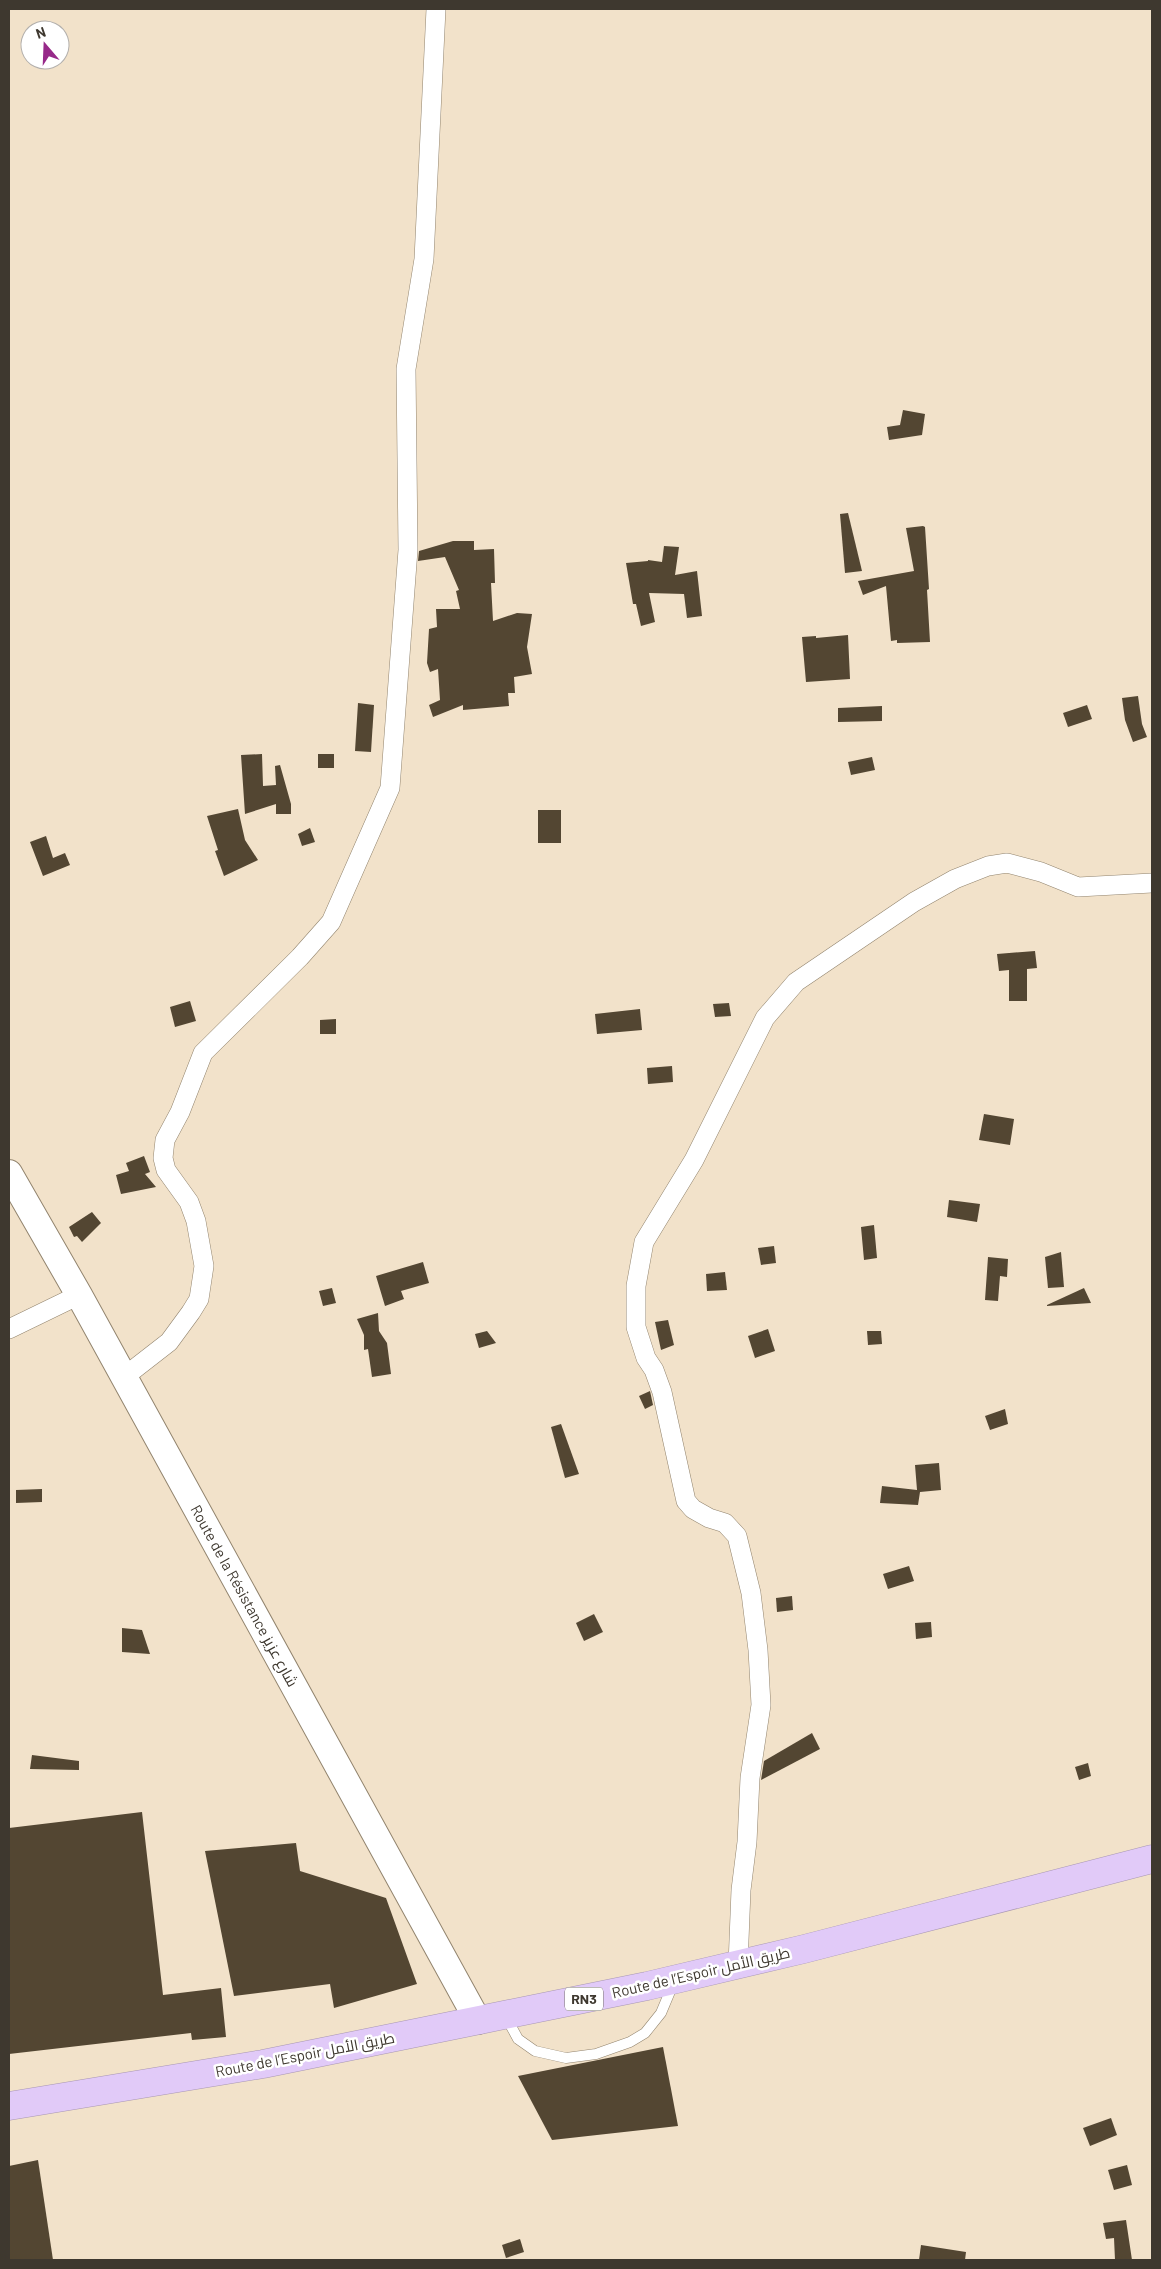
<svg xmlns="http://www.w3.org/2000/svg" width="1161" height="2269" viewBox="0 0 1161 2269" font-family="Barlow,Cairo,sans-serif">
<rect width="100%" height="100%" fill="#f2e2ca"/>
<g fill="#534632">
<polygon points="903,410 925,414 922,435 889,440 887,427 900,425"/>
<polygon points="848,513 862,571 845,573 840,514"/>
<polygon points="923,526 925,527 929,589 927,590 930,642 897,643 897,640 891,641 886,586 863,595 858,581 914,571 906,528"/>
<polygon points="453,541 474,541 474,550 494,549 495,583 491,583 493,621 517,613 532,614 527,647 532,674 514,677 515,693 508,693 509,706 463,710 463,705 433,717 429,705 440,700 438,669 430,672 427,663 429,629 437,627 436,609 460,609 456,591 459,590 445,557 418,561 419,551"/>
<polygon points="664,546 679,547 675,575 697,571 702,616 687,618 684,594 649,593 655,622 641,626 636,604 633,604 626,563 648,561 648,560 662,562"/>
<polygon points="848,635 850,679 806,682 802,637 816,636 816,638"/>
<polygon points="1138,696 1142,724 1147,737 1133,742 1125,720 1122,698"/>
<polygon points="358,703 374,705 371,752 355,751"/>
<polygon points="1087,705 1092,719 1068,727 1063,713"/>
<polygon points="882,706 882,721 838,722 838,708"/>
<polygon points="262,754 263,786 276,785 275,766 280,765 291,804 291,814 276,814 276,804 245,814 241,755"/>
<rect x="318" y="754" width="16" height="14"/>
<polygon points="872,757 875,770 851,775 848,762"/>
<polygon points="238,809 245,840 258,860 224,876 215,851 218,850 207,816"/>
<rect x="538" y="810" width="23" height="33"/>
<polygon points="310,828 315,842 302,846 298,834"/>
<polygon points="46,836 53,858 65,853 70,865 43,876 30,842"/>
<polygon points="1035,951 1037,968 1027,969 1027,1001 1009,1001 1009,970 999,971 997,954"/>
<polygon points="190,1001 196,1021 175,1027 170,1007"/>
<polygon points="729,1003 731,1016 715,1017 713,1004"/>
<polygon points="640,1009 642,1030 597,1034 595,1014"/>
<polygon points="336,1019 336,1034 320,1034 320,1020"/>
<polygon points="672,1066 673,1082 648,1084 647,1068"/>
<polygon points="984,1114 1014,1119 1010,1145 979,1140"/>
<polygon points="144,1156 150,1172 145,1174 156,1187 121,1194 116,1175 129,1171 126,1163"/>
<polygon points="949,1200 980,1204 977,1222 947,1217"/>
<polygon points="92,1212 101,1223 82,1242 77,1236 74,1237 69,1227"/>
<polygon points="874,1225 877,1258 864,1260 861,1227"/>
<polygon points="774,1246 776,1263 761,1265 758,1248"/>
<polygon points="1061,1252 1064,1287 1048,1288 1045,1257"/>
<polygon points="988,1257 1008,1259 1007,1277 1000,1276 998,1301 985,1300"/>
<polygon points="423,1262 429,1283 401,1291 404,1299 385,1306 376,1276"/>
<polygon points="725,1272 727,1290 707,1291 706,1274"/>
<polygon points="332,1288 336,1303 323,1306 319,1291"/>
<polygon points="1084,1288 1091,1303 1047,1306 1047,1305"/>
<polygon points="378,1313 379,1331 387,1343 391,1374 372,1377 368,1349 364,1350 364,1335 357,1319"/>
<polygon points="668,1320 674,1345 661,1350 655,1322"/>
<polygon points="768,1329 775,1351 755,1358 748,1336"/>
<polygon points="487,1331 496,1343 479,1348 475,1334"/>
<polygon points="867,1331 881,1331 882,1344 868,1345"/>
<polygon points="650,1391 653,1405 645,1409 639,1396"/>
<polygon points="1005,1409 1008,1424 990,1430 985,1416"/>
<polygon points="561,1424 579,1474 565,1478 551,1427"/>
<polygon points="939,1463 941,1490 920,1492 918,1505 880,1503 882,1486 917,1490 915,1465"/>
<polygon points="42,1489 42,1502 16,1503 16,1490"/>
<polygon points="909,1566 914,1581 888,1589 883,1574"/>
<polygon points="792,1596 793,1610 777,1612 776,1598"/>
<polygon points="594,1614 603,1632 584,1641 576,1623"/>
<polygon points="931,1622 932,1637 916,1639 915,1623"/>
<polygon points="122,1628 142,1630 150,1654 122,1652"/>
<polygon points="812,1733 820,1749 761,1780 764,1761"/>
<polygon points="32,1755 79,1761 79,1770 30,1769"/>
<polygon points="1088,1763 1091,1776 1079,1780 1075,1767"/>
<polygon points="142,1812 163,1995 221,1988 226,2037 192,2040 191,2033 9,2054 9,1828"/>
<polygon points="296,1843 300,1871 386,1898 417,1984 334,2008 330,1984 234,1996 205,1851"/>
<polygon points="663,2047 678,2126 552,2140 518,2076"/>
<polygon points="1111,2118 1117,2135 1090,2146 1083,2128"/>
<polygon points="38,2160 53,2260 9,2260 9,2166"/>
<polygon points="1127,2165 1132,2185 1114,2190 1108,2170"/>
<polygon points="1126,2220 1132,2260 1115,2260 1114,2238 1106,2239 1103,2223"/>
<polygon points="520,2239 524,2252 506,2258 502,2245"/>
<polygon points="921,2245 966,2252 965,2260 919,2260"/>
</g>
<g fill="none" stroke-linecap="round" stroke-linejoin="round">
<defs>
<polyline id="lane" points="506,2017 518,2039 535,2051 566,2058 596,2054 630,2042 645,2033 661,2013 674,1982"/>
<g id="street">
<polyline points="9,1329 79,1295"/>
<polyline points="124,1377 169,1342 191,1312 199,1299 204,1266 196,1221 189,1202 166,1170 163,1158 165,1140 180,1112 203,1053 300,957 331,922 390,788 408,550 406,369 424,259 436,9"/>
<polyline points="738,1965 741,1890 747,1842 750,1778 761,1705 758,1650 751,1593 737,1536 725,1523 709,1518 693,1509 686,1501 662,1392 654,1370 646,1358 636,1327 636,1286 644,1242 694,1160 765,1018 796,982 914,902 955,879 988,866 1007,863 1041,872 1078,887 1152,883"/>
</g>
<polyline id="secondary" points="9,1173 79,1295 478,2021"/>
<polyline id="highway" points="9,2106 263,2064 647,1986 804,1949 1152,1859"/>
</defs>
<use href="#lane" stroke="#92846e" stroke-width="11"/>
<use href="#street" stroke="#92846e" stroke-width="20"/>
<use href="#secondary" stroke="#92846e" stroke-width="28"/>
<use href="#highway" stroke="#a897b2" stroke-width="29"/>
<use href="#lane" stroke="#fff" stroke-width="10"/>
<use href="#street" stroke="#fff" stroke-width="19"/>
<use href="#secondary" stroke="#fff" stroke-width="26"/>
<use href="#highway" stroke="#e1caf8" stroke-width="28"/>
</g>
<g text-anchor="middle" stroke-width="5" stroke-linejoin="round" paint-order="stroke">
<rect fill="#fff" stroke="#78746d" stroke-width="1" x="565" y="1987.5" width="38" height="23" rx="4"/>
<g font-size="14" font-weight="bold" fill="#3e382f">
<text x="584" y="2004">RN3</text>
</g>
<g font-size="15" fill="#3e382f" stroke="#fff">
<text transform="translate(244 1596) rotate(61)" y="5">Route de la Résistance شارع عزيز</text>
<text transform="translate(701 1973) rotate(-13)" y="5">Route de l’Espoir طريق الأمل</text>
<text transform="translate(305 2055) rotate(-11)" y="5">Route de l’Espoir طريق الأمل</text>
</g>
</g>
<rect width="1161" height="2269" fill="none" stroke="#3e382f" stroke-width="20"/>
<g transform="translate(45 45) rotate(341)"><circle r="24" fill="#ffffff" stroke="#b2afac"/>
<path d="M0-4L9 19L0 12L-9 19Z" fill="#972989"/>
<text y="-8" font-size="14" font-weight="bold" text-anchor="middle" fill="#3e382f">N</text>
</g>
</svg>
